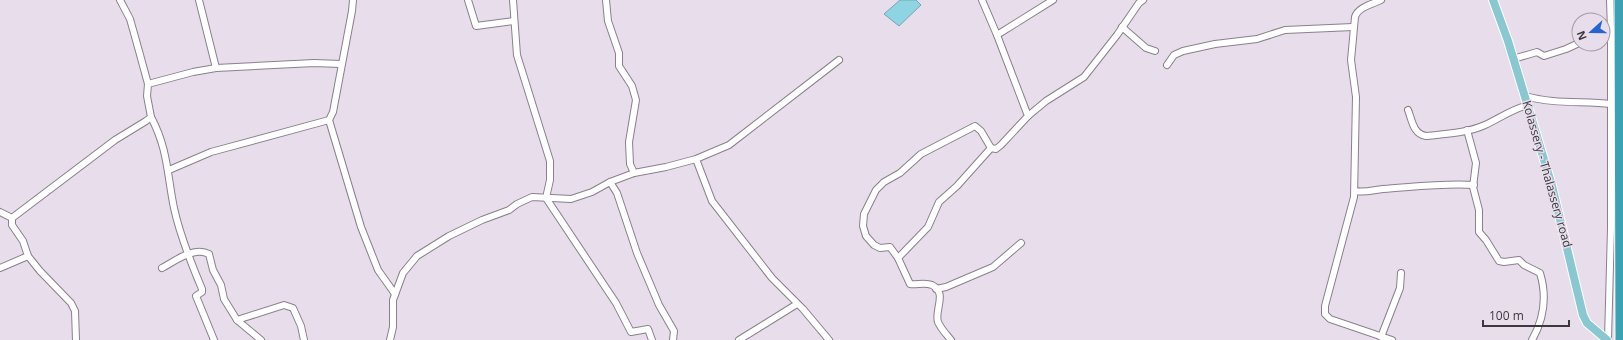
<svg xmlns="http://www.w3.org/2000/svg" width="1623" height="340" viewBox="0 0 1623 340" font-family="'Open Sans',sans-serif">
<rect width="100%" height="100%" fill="#e8ddeb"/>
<polygon fill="#8fd4e3" stroke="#76a5b2" points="900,0 916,0 921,5 899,26 884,14"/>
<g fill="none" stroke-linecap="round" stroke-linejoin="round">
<defs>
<g id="minor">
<polyline points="199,0 216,68"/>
<polyline points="353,0 352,11 333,112 329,120 361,227 378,270 395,294"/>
<polyline points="468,0 476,26 514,21"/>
<polyline points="513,0 517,55 550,161 550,180 546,198 616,303 631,332 648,329 652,340"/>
<polyline points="606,0 608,21 619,53 619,66 632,86 636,100 629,142 630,164 634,173"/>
<path d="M1381,0C1373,4 1358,7 1355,17L1351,60L1356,97L1354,197L1325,306V314L1330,319L1392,340"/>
<polyline points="1122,27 1146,48 1155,51"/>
<polyline points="1603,32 1611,28"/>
<polyline points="997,35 1053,0"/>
<polyline points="1513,59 1537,52 1544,56 1566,49 1579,43"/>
<polyline points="1167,65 1174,55 1183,51 1215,44 1257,39 1285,30 1353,27"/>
<polyline points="148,84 193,72 216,68 314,63 341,64"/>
<path d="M1525,96C1553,104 1582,101 1611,104"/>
<path d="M1408,110C1412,120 1413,134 1426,136C1445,134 1467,133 1485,125C1500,118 1512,109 1528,105"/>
<polyline points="1028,116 1046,101 1084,77 1117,35 1139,3 1143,0"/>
<path d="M151,117C168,149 167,174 174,208C180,236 191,263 202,289V292L196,296L214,340"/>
<path d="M1467,130L1476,163L1473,187L1479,210V232L1486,240L1499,261L1504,262L1519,260L1524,265L1540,273C1547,296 1544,319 1532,340"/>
<polyline points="696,159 712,201 772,278 803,309 829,340"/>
<polyline points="169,170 211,152 329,120"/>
<polyline points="610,182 617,193 637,253 659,305 674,331 673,340"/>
<path d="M1355,191C1365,193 1373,190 1383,189C1413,187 1444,183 1474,185"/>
<polyline points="0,212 12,218"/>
<polyline points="28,256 40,271 71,303 75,311 76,340"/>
<polyline points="898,258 928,227 939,202 957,186 991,148"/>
<polyline points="0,268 28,256 23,241 12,225 12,218 115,140 146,121 151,117 147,96 148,84 139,51 130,19 120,0"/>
<path d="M162,268C175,261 194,246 209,254L213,270L221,285L224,299L237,320L261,340"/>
<polyline points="936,289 946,287 993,267 1021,243"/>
<polyline points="237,320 284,305 293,308 301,326 304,340"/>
<polyline points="1381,337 1400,288 1401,273"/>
<polyline points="390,340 393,327 393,300 403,273 417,256 449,236 482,220 509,210 517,204 532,197 571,199 592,192 610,182 634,173 666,167 696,159 729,145 839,60"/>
<polyline points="739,340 797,304"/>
<path d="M951,340C947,335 941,329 938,322C934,310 948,293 932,285C925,282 917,285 910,284L898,258L890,247L880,248L874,245L866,236L863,226L864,214L876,190L884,182L900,173L921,154L975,126L981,131L991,148L996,149L1001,145L1028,116L997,35L982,0"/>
<polyline points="1608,340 1611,228 1611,31 1610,0"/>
</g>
<polyline id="major" points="1493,0 1508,41 1552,186 1583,315 1587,323 1607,340"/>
<polyline id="highway" points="1619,0 1620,340"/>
</defs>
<use href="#minor" stroke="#8a808d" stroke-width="8"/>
<use href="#major" stroke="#fff" stroke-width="10"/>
<use href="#highway" stroke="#fff" stroke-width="11"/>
<use href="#minor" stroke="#fff" stroke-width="6"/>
<use href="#major" stroke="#89c7d1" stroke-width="8"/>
<use href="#highway" stroke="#3ba2b3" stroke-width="9"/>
</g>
<g text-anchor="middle" stroke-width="3" stroke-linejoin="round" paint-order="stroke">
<g font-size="12" fill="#3c383e" stroke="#e8ddeb">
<text transform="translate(1547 174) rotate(74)" y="4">Kolassery - Thalassery road</text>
</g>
</g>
<g transform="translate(1591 32) rotate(249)"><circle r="19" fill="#e8ddeb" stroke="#a39ba6"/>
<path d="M0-3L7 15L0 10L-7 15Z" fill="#2564d1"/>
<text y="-6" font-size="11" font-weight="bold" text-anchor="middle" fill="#3c383e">N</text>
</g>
<path d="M1483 320v6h86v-6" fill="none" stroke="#3c383e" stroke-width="2"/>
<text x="1489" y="320" font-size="12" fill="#3c383e" stroke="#e8ddeb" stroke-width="3" paint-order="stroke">100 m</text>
</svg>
